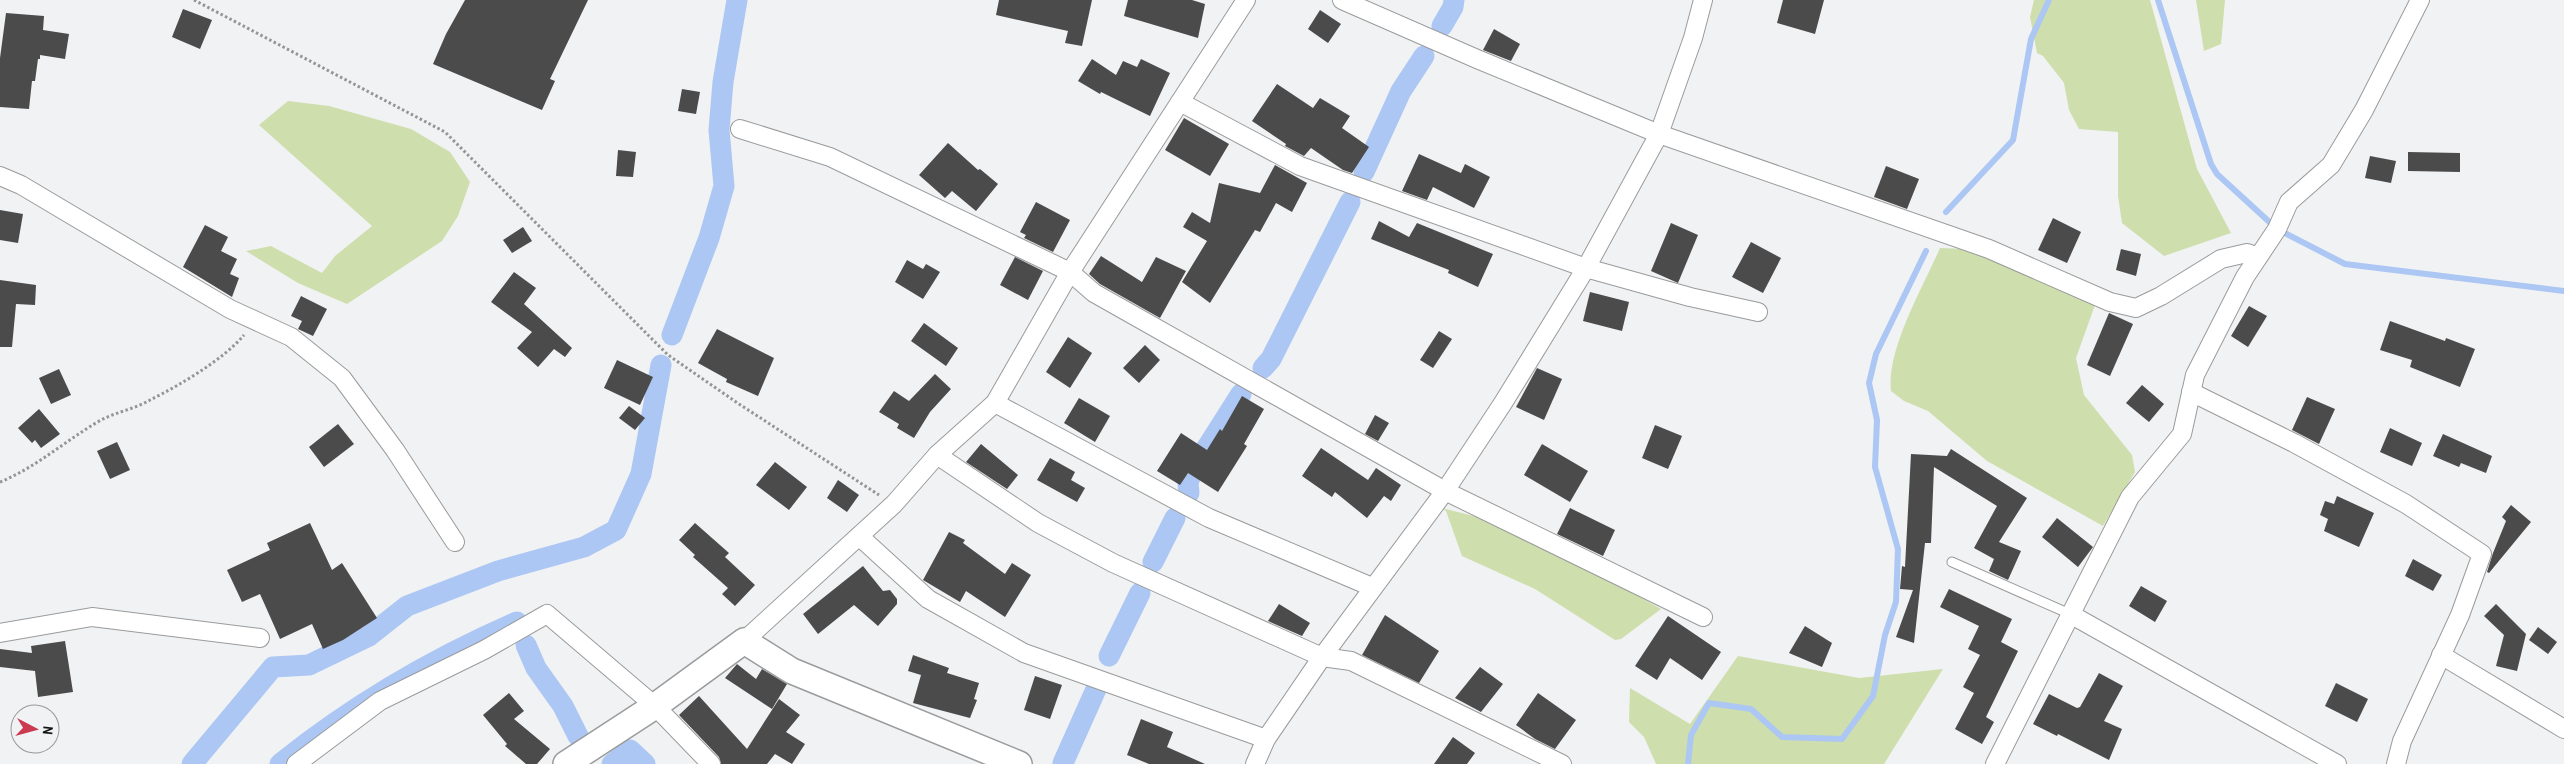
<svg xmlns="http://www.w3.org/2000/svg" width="2564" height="764" viewBox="0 0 2564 764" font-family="'Archivo Narrow',sans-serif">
<rect width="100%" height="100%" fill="#f1f2f3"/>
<g fill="#cfdead">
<polygon points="2034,0 2150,0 2197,169 2231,233 2164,256 2122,223 2118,196 2118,132 2079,129 2069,110 2064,83 2043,56 2037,53 2030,17"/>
<polygon points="2196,0 2225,0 2221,44 2204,51"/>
<polygon points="288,101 329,106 411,129 450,152 470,182 458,216 442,241 347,304 298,283 246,251 271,246 322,273 335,256 372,226 259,125"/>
<path d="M1940,248L1966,249L2095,305L2076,358L2084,395L2132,455L2135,472L2103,526L1987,461L1928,411L1904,401L1891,391C1886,350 1923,287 1940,248Z"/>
<polygon points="1442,508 1489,520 1555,549 1661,609 1621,639 1615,640 1535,589 1462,556 1446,511"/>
<polygon points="1738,656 1859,678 1943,669 1884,764 1656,764 1644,737 1629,722 1630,688 1690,724"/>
</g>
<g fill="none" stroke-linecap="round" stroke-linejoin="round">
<g stroke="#acc7f4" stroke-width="6">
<polyline points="2158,0 2211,164 2217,174 2277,229 2345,264 2564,291"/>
<polyline points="1946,212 2013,140 2031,39 2049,0"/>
<polyline points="1688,764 1691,735 1709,703 1751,709 1782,737 1842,739 1873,696 1885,635 1896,602 1898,549 1875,467 1877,420 1869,383 1876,354 1926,251"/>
</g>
<g stroke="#acc7f4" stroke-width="21">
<polyline points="1442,26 1453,7 1454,0"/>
<polyline points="1364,172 1401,91 1424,56"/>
<polyline points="672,335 709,238 724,186 719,130 723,82 737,0"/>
<polyline points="1263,368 1271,359 1350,202"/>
<polyline points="1189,493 1188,483 1192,471 1241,394"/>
<polyline points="1153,562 1175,518"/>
<polyline points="526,645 536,668 563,706 578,736"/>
<polyline points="1109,656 1140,593"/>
<polyline points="1063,763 1097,687"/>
<polyline points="192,764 273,667 309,665 369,636 407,606 498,571 584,547 616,530 641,474 661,365"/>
<path d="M280,764C352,706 432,659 517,622"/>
<polyline points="612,764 630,750 645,764"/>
</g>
</g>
<g fill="#4b4b4c">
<polygon points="465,0 588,0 550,79 555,81 542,110 433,64 446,34"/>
<polygon points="999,0 1092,0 1082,46 1065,43 1068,31 996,15"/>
<polygon points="1128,0 1192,0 1205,4 1198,38 1124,16"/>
<polygon points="1783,0 1824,0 1815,34 1777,23"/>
<polygon points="183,9 212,20 200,49 172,37"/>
<polygon points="1320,10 1341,24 1328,43 1308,29"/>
<polygon points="6,13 44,16 43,30 69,34 65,59 40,55 40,59 38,59 35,81 32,81 29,109 0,107 0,58"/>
<polygon points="1494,29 1520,44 1511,61 1483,50"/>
<polygon points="1092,59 1116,75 1123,61 1137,67 1141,59 1170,73 1150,116 1101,92 1100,94 1078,81"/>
<polygon points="1277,84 1313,108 1320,98 1350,116 1342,128 1369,147 1352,173 1343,170 1311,148 1304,156 1285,146 1286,144 1252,121"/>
<polygon points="682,89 700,92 696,114 678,111"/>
<polygon points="1184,118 1229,144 1210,176 1165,150"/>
<polygon points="948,143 978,170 980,169 998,184 976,211 952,191 945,198 919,175"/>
<polygon points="618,150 636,152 633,177 616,176"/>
<polygon points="2408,152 2460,153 2460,172 2408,171"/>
<polygon points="1419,154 1461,173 1465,164 1490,177 1474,208 1433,187 1427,200 1402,191"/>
<polygon points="2370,156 2396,161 2391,183 2365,178"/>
<polygon points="1275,165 1307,183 1292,212 1276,203 1260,232 1255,230 1210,303 1182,282 1207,241 1183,227 1192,212 1210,223 1219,183 1260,193"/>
<polygon points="1886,166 1919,179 1907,209 1874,197"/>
<polygon points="1036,202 1070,220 1053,252 1024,238 1026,235 1020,232"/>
<polygon points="0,210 23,214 18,243 0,240"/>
<polygon points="2053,218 2081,232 2067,263 2038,250"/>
<polygon points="1379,221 1409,237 1417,223 1493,254 1478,287 1448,273 1449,270 1371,239"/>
<polygon points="1671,223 1698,235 1678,283 1651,271"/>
<polygon points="205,225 228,237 221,251 237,259 230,274 239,278 232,297 183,267"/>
<polygon points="523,227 532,241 512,253 503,240"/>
<polygon points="1751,242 1781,258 1763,293 1732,277"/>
<polygon points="2121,249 2141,254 2136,276 2116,270"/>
<polygon points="1101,256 1142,282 1156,257 1186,271 1160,318 1100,284 1089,274"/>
<polygon points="1015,257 1043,271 1028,300 1000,285"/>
<polygon points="907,260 923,269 926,264 940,272 923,299 895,282"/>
<polygon points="514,272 536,288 524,304 572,348 565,357 554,349 538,367 517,348 532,332 491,302"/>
<polygon points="0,280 36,285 35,305 16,304 12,347 0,347"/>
<polygon points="1590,292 1629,302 1622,331 1583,321"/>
<polygon points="301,296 327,309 313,336 298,329 302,321 291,316"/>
<polygon points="2249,306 2267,316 2248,347 2231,336"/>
<polygon points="2109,313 2133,324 2110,376 2087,365"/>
<polygon points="2390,321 2445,341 2446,338 2475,349 2460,387 2410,367 2412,360 2380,350"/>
<polygon points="924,323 958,348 946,366 911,341"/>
<polygon points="717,329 774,358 758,396 726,382 727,379 698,363"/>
<polygon points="1439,331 1452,339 1433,368 1420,360"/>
<polygon points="1068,337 1092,353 1070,388 1046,372"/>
<polygon points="1145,345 1160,360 1139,383 1123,368"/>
<polygon points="617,360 653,377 640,405 604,388"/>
<polygon points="1537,368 1562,379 1544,420 1516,407"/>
<polygon points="59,369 71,395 51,404 39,378"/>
<polygon points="935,374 951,389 930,412 914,438 897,428 899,424 879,412 894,391 909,401"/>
<polygon points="2142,385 2164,404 2149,422 2126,403"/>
<polygon points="1242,396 1264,409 1244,444 1247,446 1218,492 1188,473 1180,485 1157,471 1181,433 1207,450 1220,429 1222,431"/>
<polygon points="2307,397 2335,409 2319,444 2292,430"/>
<polygon points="1079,398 1110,416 1095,442 1064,423"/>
<polygon points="629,406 645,418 635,430 619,418"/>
<polygon points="39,409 60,434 41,448 35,440 32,443 18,428"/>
<polygon points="1375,415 1389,423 1378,441 1365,434"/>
<polygon points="338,424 354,444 324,467 309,447"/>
<polygon points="1655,425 1682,436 1668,469 1642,458"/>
<polygon points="2390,428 2422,443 2412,466 2380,452"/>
<polygon points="2443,434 2492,456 2486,473 2461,463 2459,467 2433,456"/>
<polygon points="117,442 130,470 110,479 97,451"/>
<polygon points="981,444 1018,475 1007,489 966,462"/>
<polygon points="1542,444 1588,471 1570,502 1524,475"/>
<polygon points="1321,448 1368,480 1376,468 1401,485 1391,501 1384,496 1367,518 1335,492 1332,497 1302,476"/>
<polygon points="1951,449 2027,498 1999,542 2021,551 2008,580 1989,571 1994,559 1974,548 1997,506 1934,467 1931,543 1925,543 1914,643 1896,637 1913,590 1900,589 1902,566 1905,567 1911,454 1947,456"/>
<polygon points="1050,458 1075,472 1071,480 1085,488 1077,502 1037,480"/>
<polygon points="775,462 807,487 789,510 756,485"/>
<polygon points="838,480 859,495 847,512 827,498"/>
<polygon points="2337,496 2374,513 2359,547 2324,531 2328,519 2320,515 2325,501 2334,504"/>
<polygon points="2511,505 2531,522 2489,573 2487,572 2493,553 2506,521 2502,517"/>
<polygon points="1570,508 1615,530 1603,556 1557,534"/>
<polygon points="2057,518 2093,547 2078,567 2042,537"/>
<polygon points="310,523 332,570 342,563 377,618 343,640 323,649 312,624 280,639 260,594 242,602 227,570 270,550 267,543"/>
<polygon points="695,523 729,553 725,557 755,585 735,606 722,594 728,588 693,557 695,555 679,540"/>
<polygon points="949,532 965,540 963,543 1005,574 1012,563 1031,575 1005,617 966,591 960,602 923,580"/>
<polygon points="2413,559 2442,575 2433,591 2405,576"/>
<polygon points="863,566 883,591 890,590 897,599 897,604 878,626 854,605 818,634 803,614"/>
<polygon points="2141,586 2167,601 2155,622 2129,606"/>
<polygon points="1949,589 2012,619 2001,642 2018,651 1986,717 1994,722 1982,744 1955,729 1974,693 1963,687 1980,655 1968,649 1979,626 1940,607"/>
<polygon points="1279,604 1310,623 1302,636 1268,621"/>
<polygon points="2496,604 2526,634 2517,671 2496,666 2504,635 2484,616"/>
<polygon points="1385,615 1439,651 1419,683 1362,655"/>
<polygon points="1668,616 1721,652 1702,680 1670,658 1657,680 1635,666"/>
<polygon points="1805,626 1832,643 1822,667 1789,653"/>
<polygon points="2538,627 2557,642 2548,654 2529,640"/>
<polygon points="65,641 73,692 38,697 35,671 0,667 0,649 32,653 31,646"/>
<polygon points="913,655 949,668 947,673 979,683 974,699 977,700 970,718 913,703 921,675 908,671"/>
<polygon points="737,664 756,679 762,669 787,684 772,709 725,678"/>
<polygon points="1480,667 1503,684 1481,712 1455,698"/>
<polygon points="2099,673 2123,686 2104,721 2122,729 2109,760 2058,734 2057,736 2033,724 2049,694 2077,708 2080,707"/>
<polygon points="1035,676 1062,685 1050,719 1024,710"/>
<polygon points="2336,683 2368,699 2357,722 2325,706"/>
<polygon points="509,693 524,711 514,719 550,749 537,764 526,764 505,746 507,744 483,715"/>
<polygon points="1538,693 1576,720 1555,749 1535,739 1516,725"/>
<polygon points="699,696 747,749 779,699 800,715 786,732 805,744 792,764 775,754 767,764 721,764 719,757 679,715"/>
<polygon points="1141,719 1173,732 1167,747 1205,764 1149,764 1127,755"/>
<polygon points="1453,737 1475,753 1467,764 1434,764"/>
</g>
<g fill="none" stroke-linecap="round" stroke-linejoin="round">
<defs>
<polyline id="lane" points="1952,562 2070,614"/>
<g id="street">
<polyline points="1342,0 1477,59 1659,134 1989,249 2110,302 2136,308 2161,296 2221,259 2247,253 2258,257"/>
<polyline points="1180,102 1300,166 1586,268 1690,297 1758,312"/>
<polyline points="740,129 830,157 1070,272 1094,293 1445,491 1703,617"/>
<polyline points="0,176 21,185 230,309 291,337 342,378 395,450 455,542"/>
<polyline points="2191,392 2294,443 2406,504 2482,554 2460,615 2402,741 2396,764"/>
<polyline points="995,403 1209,518 1372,587"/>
<polyline points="937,455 1038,523 1113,563 1322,657 1351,661 1562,764"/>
<polyline points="859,536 928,599 1024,653 1266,739"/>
<polyline points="2070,614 2337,764"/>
<polyline points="0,633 92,617 260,638"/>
<polyline points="744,641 894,504 937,455 995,403 1070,272 1246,0"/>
<polyline points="2441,655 2564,729"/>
<polyline points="296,764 380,701 484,650 547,614 655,706 711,764"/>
<polyline points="1255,764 1266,739 1322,657 1445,491 1503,403 1586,268 1659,134 1693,38 1703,0"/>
<polyline points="1995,764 2130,497 2182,434 2195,375 2245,277 2277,229 2289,202 2331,165 2364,110 2420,0"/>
</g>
<polyline id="secondary" points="566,764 655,706 744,641 792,671 1019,764"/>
</defs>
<use href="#lane" stroke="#9a9b9c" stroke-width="11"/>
<use href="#street" stroke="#9a9b9c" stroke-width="20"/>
<use href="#secondary" stroke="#9a9b9c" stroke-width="28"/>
<g stroke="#949596" stroke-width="3" stroke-dasharray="2.5 2.5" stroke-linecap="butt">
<polyline points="194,0 445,132 668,355 739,404 879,495"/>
<path d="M0,482C37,467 66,440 101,420C116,412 135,409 150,400C180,385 223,360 244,335"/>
</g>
<use href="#lane" stroke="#fff" stroke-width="9"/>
<use href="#street" stroke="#fff" stroke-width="18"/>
<use href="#secondary" stroke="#fff" stroke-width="25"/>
</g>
<g transform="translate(35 729) rotate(96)"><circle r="24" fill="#f1f2f3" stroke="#989999"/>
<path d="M0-4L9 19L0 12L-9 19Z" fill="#cb3a50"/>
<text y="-8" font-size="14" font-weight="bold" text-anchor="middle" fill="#121313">N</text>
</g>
</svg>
